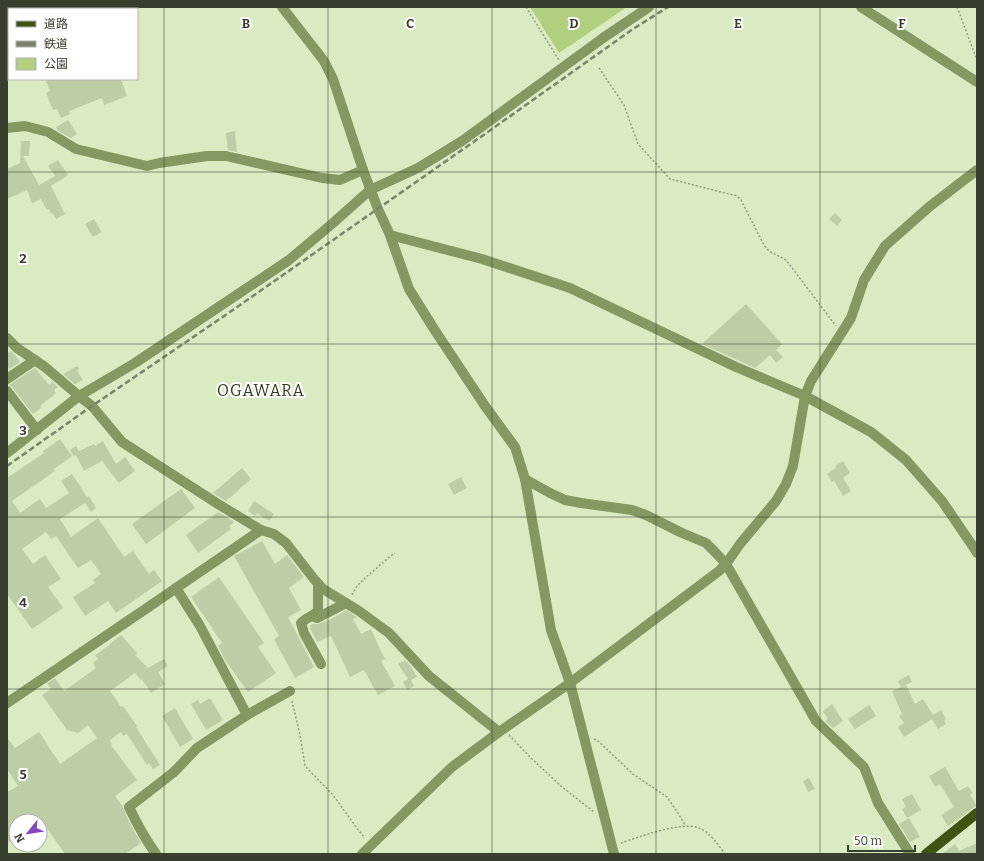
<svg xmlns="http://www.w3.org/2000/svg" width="984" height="861" viewBox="0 0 984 861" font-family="Bitter,'Noto Sans JP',serif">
<rect width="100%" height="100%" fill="#daebc2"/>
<polygon fill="#b1d07f" points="530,7 627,7 559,53"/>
<g fill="#bdcea6">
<polygon points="45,79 121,79 127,96 104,105 102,98 69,111 70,114 61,118 57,109 53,110 46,93 50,91"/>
<polygon points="68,120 77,134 71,138 58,131 56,127"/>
<polygon points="235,131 237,152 228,150 226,133"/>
<polygon points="21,141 30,141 29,156 23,156 39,185 55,176 48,166 58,160 68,175 51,186 65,214 56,219 53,213 51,214 49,209 47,210 41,199 32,203 27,190 7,199 7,169 20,163"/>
<polygon points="835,213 842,220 837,226 829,219"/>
<polygon points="94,219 102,232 93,237 85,224"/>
<polygon points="746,304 782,344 776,350 783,357 776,363 770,355 755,368 702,344"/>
<polygon points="11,351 15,355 20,362 10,369 7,365 7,354"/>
<polygon points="77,366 79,369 77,371 83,380 75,384 63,374"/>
<polygon points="35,368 49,385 52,382 58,387 54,390 56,393 40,406 41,408 33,414 12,387 9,385"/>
<polygon points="60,439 72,456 54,469 55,471 12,501 20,513 40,499 46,508 69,493 61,481 72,474 87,497 89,496 96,508 91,512 85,503 60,519 71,537 98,518 124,557 133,551 149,574 154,570 162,581 116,613 108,601 85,616 73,597 95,583 93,580 101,574 91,560 78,568 56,536 51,539 46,532 22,549 33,564 45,555 61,579 48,587 63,608 32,629 7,594 7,478 44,453 43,451"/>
<polygon points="103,441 116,464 125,457 135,471 119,483 102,461 84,471 76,455 74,456 70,450 76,446 79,451 94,444 95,446"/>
<polygon points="843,461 850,473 843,478 851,491 843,496 834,481 832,482 827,474 836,468 835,466"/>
<polygon points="242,468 251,479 226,501 213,493"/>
<polygon points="461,477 467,488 454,495 448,484"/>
<polygon points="181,489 195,508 146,544 132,524"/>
<polygon points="254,501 274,514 269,521 257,513 255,516 248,511"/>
<polygon points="218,512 233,521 234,522 229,526 231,529 198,553 186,535"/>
<polygon points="262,541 275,564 287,555 304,577 289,588 301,610 288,617 314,667 295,678 274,639 279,636 234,556"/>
<polygon points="219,577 264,643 258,647 276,673 248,692 225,660 218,646 222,643 191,597"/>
<polygon points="346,610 357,617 353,619 361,634 371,629 381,651 385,659 381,661 395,686 378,695 364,670 350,677 331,636 317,642 310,628 311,627 310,625 313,624 318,624 326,621 327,621 344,612 343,612"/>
<polygon points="121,635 137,653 135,655 148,668 164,659 168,666 158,672 165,684 151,693 142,679 141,680 135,673 110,691 121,707 123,706 137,726 136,727 160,765 153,769 149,763 147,765 127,734 123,736 121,732 110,740 112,744 111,745 137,780 115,796 123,807 129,822 141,843 125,854 65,854 38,816 28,821 16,821 16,837 7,843 7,792 18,786 7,769 7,737 15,748 39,732 60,764 97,738 88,725 78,733 67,730 42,695 51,689 47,683 55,678 64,691 96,668 93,663 98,659 95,655 110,645 110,644"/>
<polygon points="405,660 410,665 417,677 411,680 414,686 407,690 403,682 408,679 398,664"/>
<polygon points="909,675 912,682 901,687 898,681"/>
<polygon points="906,685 915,704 923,699 933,715 941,710 946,719 944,721 946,724 938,729 932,719 904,737 898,727 904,723 899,716 902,714 892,691"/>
<polygon points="210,698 223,720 206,730 191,704 198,700 200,704"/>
<polygon points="832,704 843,721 833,728 825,721 828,719 823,711"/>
<polygon points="869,705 876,716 855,729 848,719"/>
<polygon points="175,708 193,739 180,747 162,716"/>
<polygon points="945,767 959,791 968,786 973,793 970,795 977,806 973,808 961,817 948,826 941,815 954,807 940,784 935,787 929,776"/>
<polygon points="809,778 815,789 808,792 803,781"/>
<polygon points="912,794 921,810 907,818 902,809 906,807 902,799"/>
<polygon points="909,818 920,837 910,842 899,824"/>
<polygon points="977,843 977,854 942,854 955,844 959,851"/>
</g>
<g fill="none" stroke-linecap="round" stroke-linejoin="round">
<g stroke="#909c7e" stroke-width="1.5" stroke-dasharray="2 2" stroke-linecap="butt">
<polyline points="526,7 559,60"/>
<polyline points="957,7 977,60"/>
<polyline points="599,68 624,105 638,144 670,179 737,196 741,200 764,245 769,251 786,260 836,326"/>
<path d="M352,595C357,583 368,576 378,567C383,562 389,557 395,553"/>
<polyline points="292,701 300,735 305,766 333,795 359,831 365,838"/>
<polyline points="509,735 531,758 562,787 594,812"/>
<polyline points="594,739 598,741 633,774 667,797 674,807 686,826"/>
<path d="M621,843C639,837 681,821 699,828C709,831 719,846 725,854"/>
</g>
<g stroke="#839961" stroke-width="10">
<polyline points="282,7 324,61 333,79 363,170 378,209 390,235 409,289 434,329 485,406 515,447 525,479 551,630 570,683 614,854"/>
<polyline points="861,7 977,82"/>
<polyline points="7,128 25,126 48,132 76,149 147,166 159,163 207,156 226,156 322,178 340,180 363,170"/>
<polyline points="390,235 482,259 570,288 736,367 805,396 871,432 906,460 942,501 974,548 977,553"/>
<polyline points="7,338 17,348 45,367 79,396 92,406 122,442 218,504 261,530 274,534 286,543 314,579 323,589 359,611 389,633 429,676 499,732"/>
<polyline points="7,379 35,360"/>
<polyline points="7,391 37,430"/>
<polyline points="7,453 79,396 135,363 289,260 333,223 370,190 418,168 462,141 603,38 649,7"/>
<polyline points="525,479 550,493 565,500 581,503 632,510 646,515 682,533 706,543 716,553 726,564 816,721 864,767 878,803 910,854"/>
<path d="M318,584V611C313,616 306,618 301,623L304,633L321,664"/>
<polyline points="176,588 200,626 247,715 290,691"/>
<polyline points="312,616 317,618 346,603"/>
<polyline points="7,703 147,608 261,530"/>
<path d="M156,854C145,839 137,824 129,807L174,772L197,748L247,715"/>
<polyline points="362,854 452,767 499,732 570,683 719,571 726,564 740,544 776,501 786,484 793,466 805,396 811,381 851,318 864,280 885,246 929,207 977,170"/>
</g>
<polyline stroke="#3f5413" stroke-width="10" points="926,854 977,813"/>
<polyline stroke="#79846a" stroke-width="2.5" stroke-dasharray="6 3" stroke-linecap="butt" points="7,466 92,406 230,312 492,129 633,29 668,7"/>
</g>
<path fill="none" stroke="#383f2e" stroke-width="1" stroke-opacity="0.55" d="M164,7V854M328,7V854M492,7V854M656,7V854M820,7V854M7,172H977M7,344H977M7,517H977M7,689H977"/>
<g text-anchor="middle" stroke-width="4" stroke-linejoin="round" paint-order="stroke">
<g font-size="16" letter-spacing="1" fill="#313e1b" stroke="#fff">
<text x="261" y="396">OGAWARA</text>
</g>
</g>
<g font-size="13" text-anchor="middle" font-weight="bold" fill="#383f2e" stroke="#fff" stroke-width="4" stroke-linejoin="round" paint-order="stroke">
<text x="246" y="28">B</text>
<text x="410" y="28">C</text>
<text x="574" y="28">D</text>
<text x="738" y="28">E</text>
<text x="902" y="28">F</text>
<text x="23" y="263">2</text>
<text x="23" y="435">3</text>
<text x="23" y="607">4</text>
<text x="23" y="779">5</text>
</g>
<rect width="984" height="861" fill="none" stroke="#383f2e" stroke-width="16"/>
<rect x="8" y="8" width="130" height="72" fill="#ffffff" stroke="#afb2ab"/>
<rect x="16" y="21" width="20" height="6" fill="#3f5413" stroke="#afb2ab"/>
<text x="44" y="28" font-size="12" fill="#383f2e">道路</text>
<rect x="16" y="41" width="20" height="6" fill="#79846a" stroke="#afb2ab"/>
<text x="44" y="48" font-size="12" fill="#383f2e">鉄道</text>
<rect x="16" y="58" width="20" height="12" fill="#b1d07f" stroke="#afb2ab"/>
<text x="44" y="68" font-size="12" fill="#383f2e">公園</text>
<g transform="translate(28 833) rotate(240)"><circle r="19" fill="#ffffff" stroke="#afb2ab"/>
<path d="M0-3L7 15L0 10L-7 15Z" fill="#8445ba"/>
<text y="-6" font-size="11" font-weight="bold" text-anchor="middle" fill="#383f2e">N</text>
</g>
<path d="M848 845v6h67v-6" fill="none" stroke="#383f2e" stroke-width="2"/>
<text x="854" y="845" font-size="12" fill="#383f2e" stroke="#ffffff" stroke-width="3" paint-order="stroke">50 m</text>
</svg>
